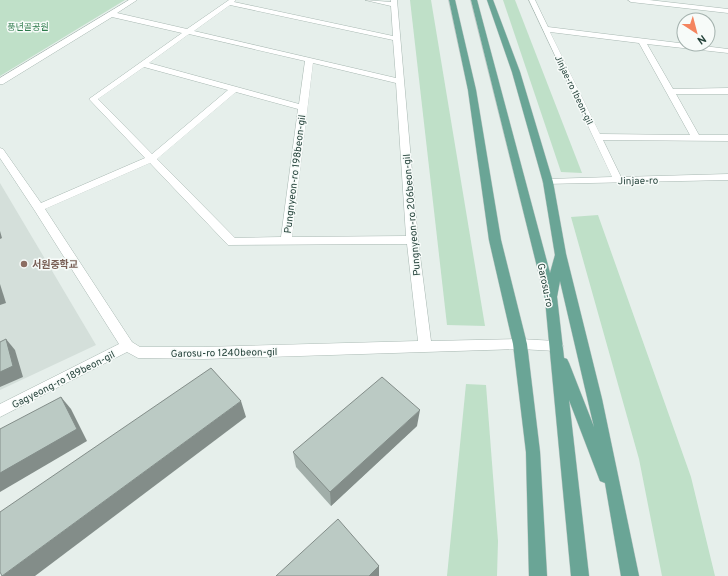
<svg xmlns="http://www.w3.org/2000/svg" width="728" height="576" viewBox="0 0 728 576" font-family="Overpass,'Noto Sans KR',sans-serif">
<rect width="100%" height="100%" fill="#e6efeb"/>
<polygon fill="#d4dfda" points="0,183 96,345 0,390"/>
<g fill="#bfe0c8">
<polygon points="0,0 125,0 0,76"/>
<polygon points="410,0 431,0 485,326 447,325"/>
<polygon points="503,0 515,0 582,173 561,172"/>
<polygon points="598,215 691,477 715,576 662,576 639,459 571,217"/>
<polygon points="466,384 486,385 498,541 497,576 447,576"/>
</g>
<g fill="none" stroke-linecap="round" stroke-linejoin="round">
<defs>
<g id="minor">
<path d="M129,0H137L117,13L187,29L229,0H236L234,2L393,36L391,6L365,0L391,2V0H397L418,240L431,341L520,339L556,341L561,342L563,346L561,350L556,351L520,349L204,359L138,358L127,352L0,417V404L119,344L35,211L0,158V148L3,149L41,203L145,158L89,99L182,33L112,17L3,84H0V78ZM230,5L393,40L396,78L194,31ZM189,34L305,61L299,104L149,63ZM313,63L396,83L406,236L292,237ZM144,67L228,90L152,154L98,99ZM236,92L298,109L281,237L235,238L157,159ZM150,163L228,245L407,244L418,341L204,347H140L132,342L45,209Z"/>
<path d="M529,0H535L548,27L728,49V53L647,44L673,89L728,88V94H676L699,135H728V141L603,140L621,177L728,174V180L544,184L543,182L544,180L548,179L612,177ZM550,32L639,43L690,135L600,134Z"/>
<polygon points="628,0 649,0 728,9 728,13 631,2"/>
</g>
<g id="major">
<polygon points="449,0 455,0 476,90 501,240 527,344 540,452 547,576 529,576 526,452 513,344 489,240 468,90"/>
<path d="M471,0H477L550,273L555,255L543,182L512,72L487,0H493L520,72L553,182L566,254L602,399L639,576H621L605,483L600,481L569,400L589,576H571L545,299ZM560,281L594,427L569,363L567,359L564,358L557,297Z"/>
</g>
</defs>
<use href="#minor" stroke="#a8b8b2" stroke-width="1"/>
<use href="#major" stroke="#c2cac8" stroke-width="1"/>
<use href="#minor" fill="#fff" fill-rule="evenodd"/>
<use href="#major" fill="#6aa596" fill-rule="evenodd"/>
</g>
<polygon fill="#a1aea9" points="417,426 331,506 296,467 293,452"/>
<g fill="#838d89">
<polygon points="0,231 2,238 0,239"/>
<polygon points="0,284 6,303 0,305"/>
<polygon points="6,339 15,350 23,377 0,387 0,372"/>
<polygon points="61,397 71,409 87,441 0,492 0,473"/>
<polygon points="241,401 246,417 35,576 2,576"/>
<polygon points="420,410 417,426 331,506 330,492"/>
<polygon points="379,566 379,576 369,576"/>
</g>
<g fill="#bbcac4" stroke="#838d89">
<polygon points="6,339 13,366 0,372 0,342"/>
<polygon points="211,368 241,401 2,576 0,572 0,512"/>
<polygon points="382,377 420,410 330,492 293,452"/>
<polygon points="61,397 77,429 0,473 0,429"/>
<polygon points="338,519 379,566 369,576 276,576"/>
</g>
<circle fill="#8d6e63" stroke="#f7fbf9" stroke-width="1.5" cx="24" cy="264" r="4"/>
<g text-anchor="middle" stroke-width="3" stroke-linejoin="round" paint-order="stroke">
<g font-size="9" fill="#2d7a4b" stroke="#f7fbf9">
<text x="28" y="30">풍년골공원</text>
</g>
<g font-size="9" fill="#24423a" stroke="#f7fbf9">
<text transform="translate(574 90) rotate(64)" y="3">Jinjae-ro 1beon-gil</text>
</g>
<g font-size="10" fill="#24423a" stroke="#f7fbf9">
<text transform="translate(294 174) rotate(-83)" y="4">Pungnyeon-ro 198beon-gil</text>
<text transform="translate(638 180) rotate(-1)" y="4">Jinjae-ro</text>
<text transform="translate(411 215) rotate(-95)" y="4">Pungnyeon-ro 206beon-gil</text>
<text transform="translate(546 285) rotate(78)" y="4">Garosu-ro</text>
<text transform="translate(224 352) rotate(-1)" y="4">Garosu-ro 1240beon-gil</text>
<text transform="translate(63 379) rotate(-27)" y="4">Gagyeong-ro 189beon-gil</text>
</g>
<g font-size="10" font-weight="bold" fill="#785e54" stroke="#f7fbf9" text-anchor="start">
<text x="32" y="268">서원중학교</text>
</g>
</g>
<g transform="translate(696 32) rotate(144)"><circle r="19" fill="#f7fbf9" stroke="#a3b1ad"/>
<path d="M0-3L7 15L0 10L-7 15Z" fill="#f4845f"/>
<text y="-6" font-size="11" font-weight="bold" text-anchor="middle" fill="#24423a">N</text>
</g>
</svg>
